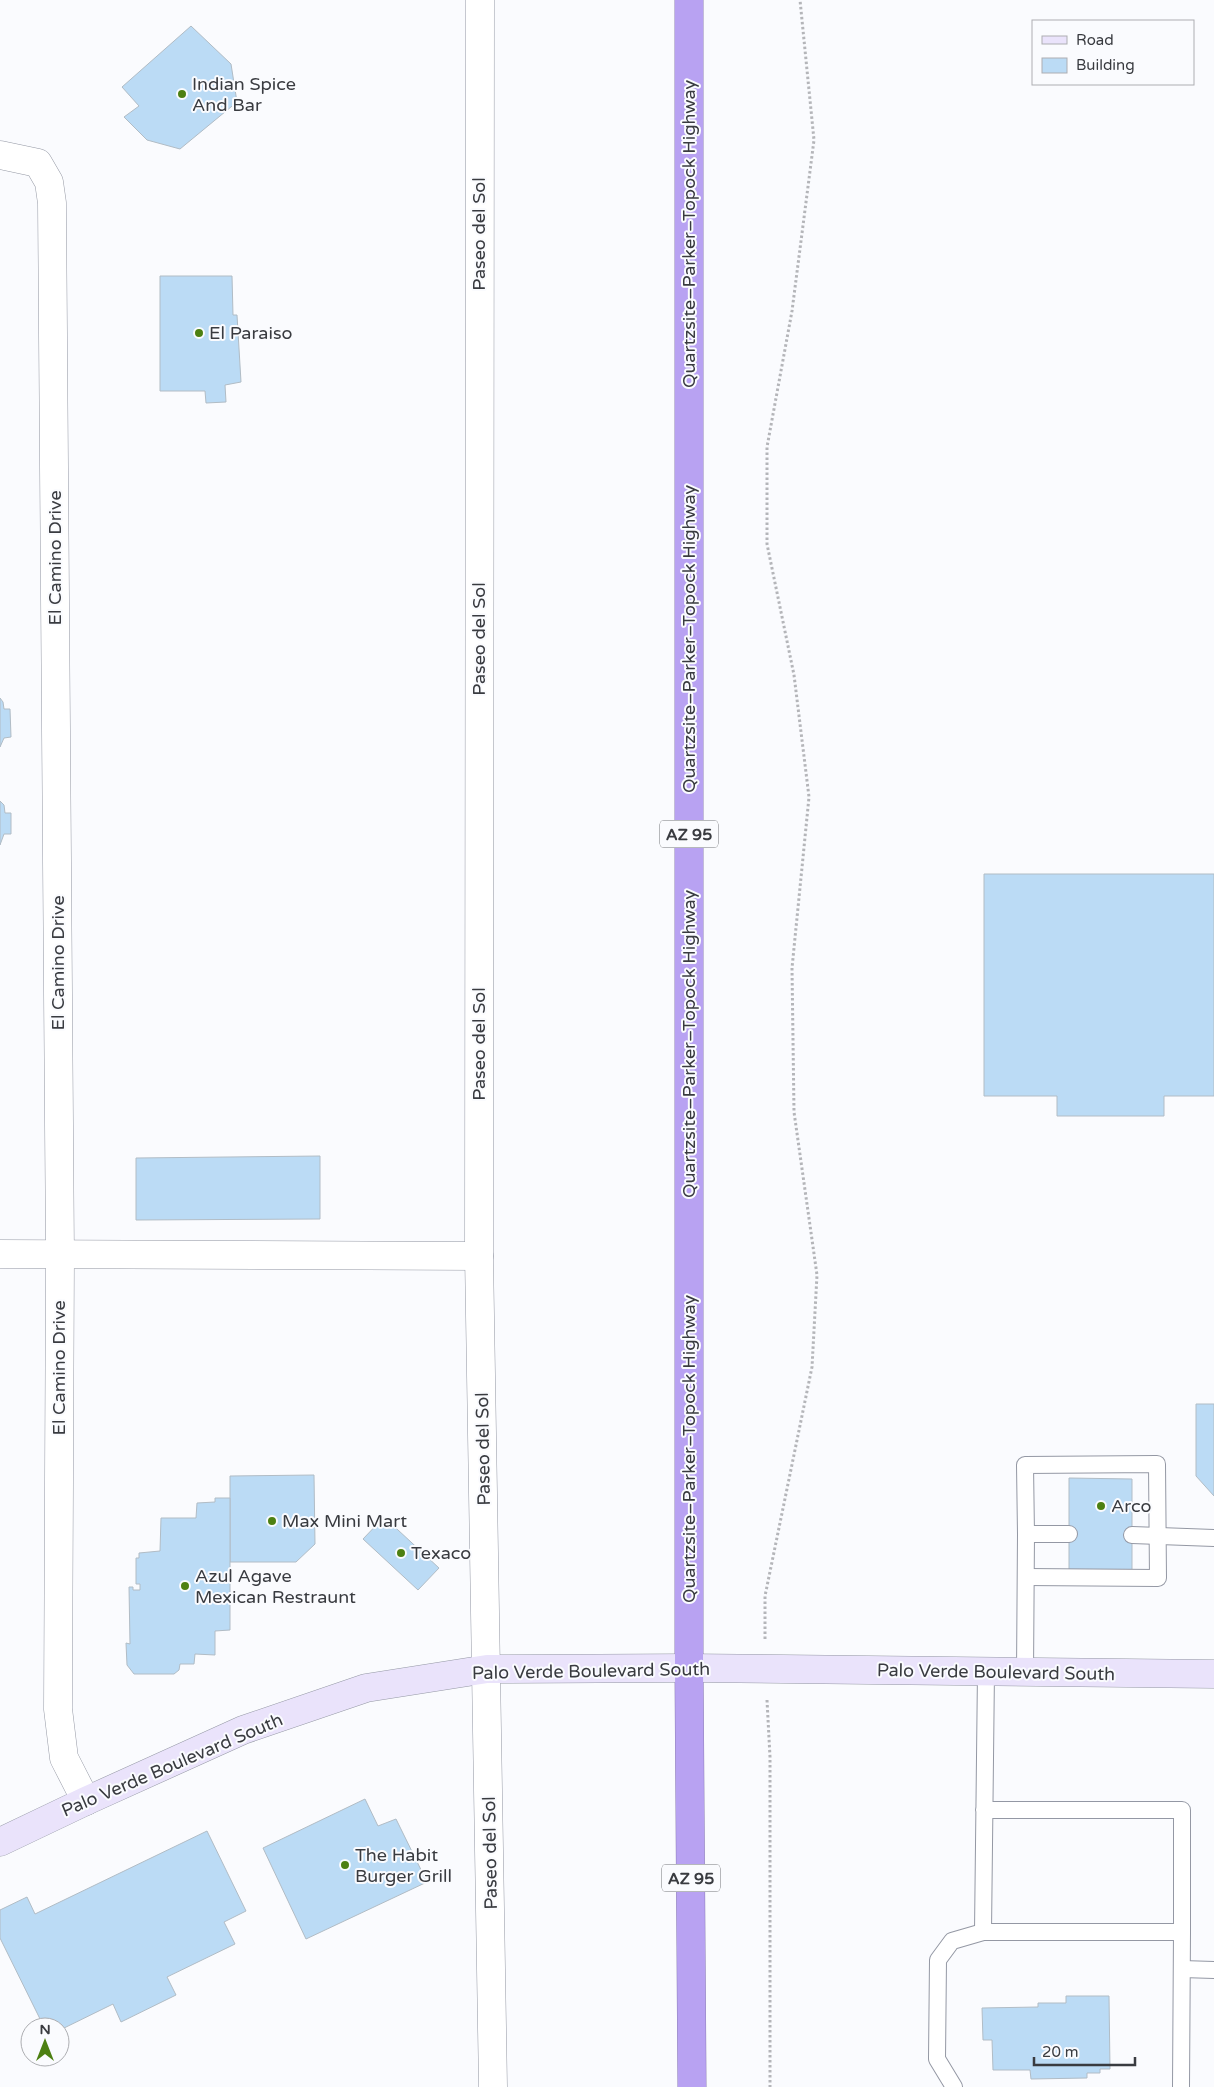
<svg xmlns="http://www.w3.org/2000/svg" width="1214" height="2087" viewBox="0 0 1214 2087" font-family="'Varela Round',sans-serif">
<rect width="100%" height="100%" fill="#fafbfe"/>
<g fill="#bbdbf5" stroke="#b1bcc5">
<polygon points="191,26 231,64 237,102 180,149 147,140 124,117 139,106 122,87"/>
<polygon points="160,276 232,276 233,315 237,315 241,382 225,385 226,402 206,403 205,391 160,391"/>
<polygon points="0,698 3,702 4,709 10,709 11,737 4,738 0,747"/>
<polygon points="0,801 4,805 5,813 11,813 11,834 4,834 0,845"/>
<polygon points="984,874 1214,874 1214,1096 1164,1096 1164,1116 1057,1116 1057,1096 984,1096"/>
<polygon points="320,1156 320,1219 136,1220 136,1158"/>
<polygon points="1196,1404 1214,1404 1214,1496 1196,1476"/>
<polygon points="314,1475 315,1544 296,1562 230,1562 230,1476"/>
<polygon points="1069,1478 1132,1479 1132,1573 1069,1573"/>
<polygon points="215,1498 230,1498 230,1630 215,1631 215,1655 195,1654 194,1664 180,1664 179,1670 174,1674 134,1674 127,1665 126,1643 130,1644 129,1587 133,1587 133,1590 140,1590 140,1584 136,1584 136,1558 139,1558 139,1553 160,1551 161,1518 196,1518 197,1503 215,1502"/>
<polygon points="384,1517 439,1568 418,1590 363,1539"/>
<polygon points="365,1799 378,1826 396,1819 427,1882 306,1939 263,1848"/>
<polygon points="207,1831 246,1911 224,1922 235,1944 167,1977 176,1995 121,2022 113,2004 60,2030 60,2027 44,2027 0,1938 0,1910 27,1897 35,1914"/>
<polygon points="1066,1996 1109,1996 1110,2069 1100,2069 1100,2073 1087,2073 1087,2078 1031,2079 1030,2070 993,2070 992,2040 983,2040 982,2008 1038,2007 1038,2003 1066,2003"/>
</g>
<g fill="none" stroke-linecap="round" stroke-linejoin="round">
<defs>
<g id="lane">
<polyline points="1026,1534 1025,1465 1157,1464 1158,1578 1026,1577"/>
<polyline points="1132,1535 1214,1538"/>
<polyline points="1025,1672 1026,1534 1069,1534"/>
<polyline points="984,1810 1182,1810 1182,1932 983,1932 986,1671"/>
<polyline points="1182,1969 1214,1970"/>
<polyline points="954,2087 937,2059 938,1960 952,1941 983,1932"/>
<polyline points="1181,2087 1182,1932"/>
</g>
<g id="street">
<polyline points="480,0 479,1256 493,2087"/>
<polyline points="0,155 38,163 49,182 52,203 60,1255 58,1709 64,1758 86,1801"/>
<polyline points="0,1254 479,1256"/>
</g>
<polyline id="secondary" points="0,1842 86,1801 243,1730 366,1688 487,1669 689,1668 1214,1674"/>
<polyline id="highway" points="689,0 689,1668 692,2087"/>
</defs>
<use href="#lane" stroke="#9498a4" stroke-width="18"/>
<use href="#street" stroke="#9498a4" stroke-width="29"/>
<use href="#secondary" stroke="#9498a4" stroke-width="29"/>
<use href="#highway" stroke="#8c7eb4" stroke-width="29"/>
<g stroke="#b4b5b9" stroke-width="3" stroke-dasharray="2.5 2.5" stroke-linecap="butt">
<polyline points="765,1639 765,1596 812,1367 817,1275 794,1112 792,968 809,797 794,675 767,544 767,447 792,311 814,140 800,0"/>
<polyline points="767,1700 770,1757 770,2087"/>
</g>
<use href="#lane" stroke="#fff" stroke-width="16"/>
<use href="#street" stroke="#fff" stroke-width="28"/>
<use href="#secondary" stroke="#eae3fb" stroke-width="28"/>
<use href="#highway" stroke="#b8a2f2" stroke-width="28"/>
</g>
<g fill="#4d8012" stroke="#fafbfe" stroke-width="2">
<circle cx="182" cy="94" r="5"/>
<circle cx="199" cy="333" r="5"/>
<circle cx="1101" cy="1506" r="5"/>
<circle cx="272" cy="1521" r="5"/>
<circle cx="401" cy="1553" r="5"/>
<circle cx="185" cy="1586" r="5"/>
<circle cx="345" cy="1865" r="5"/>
</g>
<g text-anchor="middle" stroke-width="4" stroke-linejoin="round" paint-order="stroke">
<g fill="#fafbfe" stroke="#737579" stroke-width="1">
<rect x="660" y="820.5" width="58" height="27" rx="4"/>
<rect x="662" y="1864.5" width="58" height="27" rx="4"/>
</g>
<g font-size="16" font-weight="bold" fill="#393b40">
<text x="689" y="840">AZ 95</text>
<text x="691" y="1884">AZ 95</text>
</g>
<g font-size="18" fill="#393b40" stroke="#fafbfe" text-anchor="start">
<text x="192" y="90">Indian Spice<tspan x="192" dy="21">And Bar</tspan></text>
<text x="209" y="339">El Paraiso</text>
<text x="1111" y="1512">Arco</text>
<text x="282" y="1527">Max Mini Mart</text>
<text x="411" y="1559">Texaco</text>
<text x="195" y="1582">Azul Agave<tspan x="195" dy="21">Mexican Restraunt</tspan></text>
<text x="355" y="1861">The Habit<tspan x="355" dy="21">Burger Grill</tspan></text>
</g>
<g font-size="18" fill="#393b40" stroke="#fafbfe">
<text transform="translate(479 234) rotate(-90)" y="6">Paseo del Sol</text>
<text transform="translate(689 234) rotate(-90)" y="6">Quartzsite–Parker–Topock Highway</text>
<text transform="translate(55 558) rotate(-90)" y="6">El Camino Drive</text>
<text transform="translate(479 639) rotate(-90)" y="6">Paseo del Sol</text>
<text transform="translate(689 639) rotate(-90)" y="6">Quartzsite–Parker–Topock Highway</text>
<text transform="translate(58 963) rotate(-90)" y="6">El Camino Drive</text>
<text transform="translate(479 1044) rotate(-90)" y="6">Paseo del Sol</text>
<text transform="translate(689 1044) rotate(-90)" y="6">Quartzsite–Parker–Topock Highway</text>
<text transform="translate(59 1368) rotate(-90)" y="6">El Camino Drive</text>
<text transform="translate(483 1449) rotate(-91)" y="6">Paseo del Sol</text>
<text transform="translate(689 1449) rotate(-90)" y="6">Quartzsite–Parker–Topock Highway</text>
<text transform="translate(591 1671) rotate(-1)" y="6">Palo Verde Boulevard South</text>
<text transform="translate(996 1672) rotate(1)" y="6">Palo Verde Boulevard South</text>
<text transform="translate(172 1765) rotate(-23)" y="6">Palo Verde Boulevard South</text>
<text transform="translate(490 1853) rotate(-91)" y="6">Paseo del Sol</text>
</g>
</g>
<rect x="1032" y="20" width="162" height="65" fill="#fafbfe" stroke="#adaeb2"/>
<rect x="1042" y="36" width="25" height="8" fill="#eae3fb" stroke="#adaeb2"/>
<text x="1076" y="45" font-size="15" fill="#393b40">Road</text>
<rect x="1042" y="58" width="25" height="15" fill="#bbdbf5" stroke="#adaeb2"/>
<text x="1076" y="70" font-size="15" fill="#393b40">Building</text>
<g transform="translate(45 2042)"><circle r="24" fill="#fafbfe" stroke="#adaeb2"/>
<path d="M0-4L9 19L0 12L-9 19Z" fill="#4d8012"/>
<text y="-8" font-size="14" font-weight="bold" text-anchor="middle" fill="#393b40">N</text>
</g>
<path d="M1034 2057v8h101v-8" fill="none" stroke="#393b40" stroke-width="2.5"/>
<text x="1042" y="2057" font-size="15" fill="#393b40" stroke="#fafbfe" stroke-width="4" paint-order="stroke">20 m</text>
</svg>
